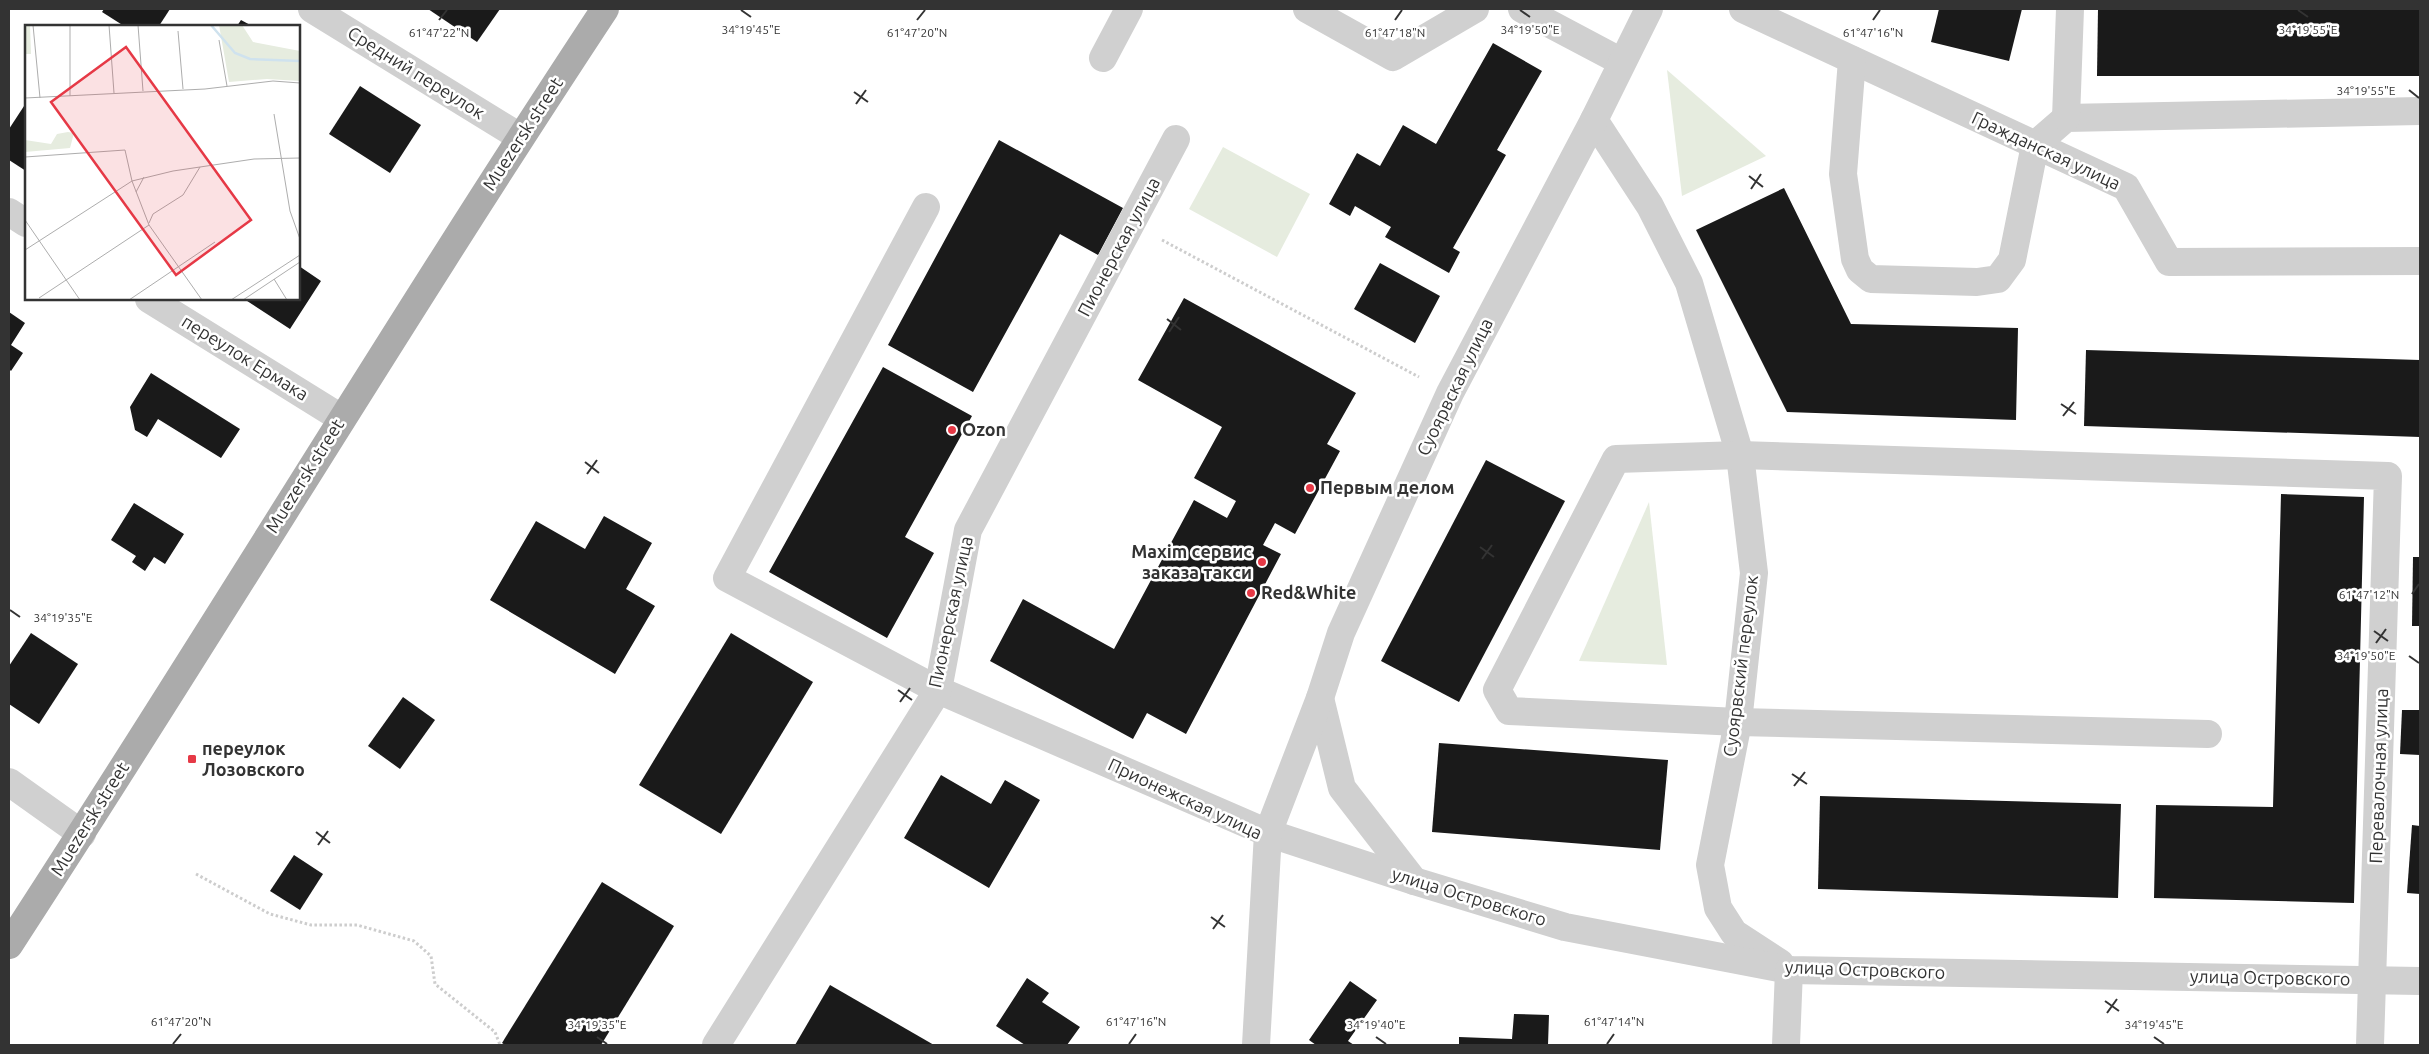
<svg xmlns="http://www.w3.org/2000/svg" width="2429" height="1054" viewBox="0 0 2429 1054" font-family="Ubuntu,sans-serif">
<rect width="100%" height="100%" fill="#fff"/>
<g fill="#e6ecdf">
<polygon points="1667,70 1766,156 1682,196"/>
<polygon points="1223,147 1310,194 1277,257 1189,209"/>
<polygon points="1649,502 1667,665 1579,661"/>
</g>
<g fill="#1a1a1a">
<polygon points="104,9 170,9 159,26 124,26 102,12"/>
<polygon points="428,9 500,9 477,42"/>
<polygon points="1939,9 2022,9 2009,61 1931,42"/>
<polygon points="2098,9 2420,9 2420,76 2097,76"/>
<polygon points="241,20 252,26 237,26"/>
<polygon points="1493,43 1542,71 1497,150 1506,155 1453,248 1460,252 1449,273 1385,237 1391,227 1355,206 1350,216 1329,204 1357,153 1380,166 1403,125 1436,144"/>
<polygon points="360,86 421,125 390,173 329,134"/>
<polygon points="26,103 26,171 9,160 9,129"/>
<polygon points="999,140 1123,208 1098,255 1060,234 973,392 888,345"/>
<polygon points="1784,188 1851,324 2018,328 2016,420 1787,412 1696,230"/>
<polygon points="1380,263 1440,296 1415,343 1354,309"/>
<polygon points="299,266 321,281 290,329 244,299 299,299"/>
<polygon points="1184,298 1356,393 1327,444 1340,451 1295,534 1275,523 1263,545 1281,554 1186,734 1147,713 1133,739 990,661 1023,599 1114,649 1194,500 1227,518 1236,501 1194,478 1222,427 1138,380"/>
<polygon points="9,312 25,323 11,345 23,353 11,371 9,369"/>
<polygon points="2086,350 2420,360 2420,437 2084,426"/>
<polygon points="883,367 972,416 905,537 934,553 887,638 769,572"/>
<polygon points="151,373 240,429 221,458 158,419 147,437 135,430 130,407"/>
<polygon points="1486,460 1565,501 1459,702 1381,661"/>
<polygon points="2281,494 2364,497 2354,903 2154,898 2156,805 2273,807"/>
<polygon points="134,503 184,534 165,564 154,557 145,571 132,562 136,556 111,540"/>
<polygon points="604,516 652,543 626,589 655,606 615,674 490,600 536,521 585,549"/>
<polygon points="2413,557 2420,557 2420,626 2412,626"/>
<polygon points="31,633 78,664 39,724 9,704 9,666"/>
<polygon points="731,633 813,682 721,834 639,785"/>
<polygon points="403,697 435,720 400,769 368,746"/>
<polygon points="2402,710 2420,710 2420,755 2400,754"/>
<polygon points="1439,743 1668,760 1660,850 1432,832"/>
<polygon points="941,775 991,804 1005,780 1040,800 989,888 904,838"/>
<polygon points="1820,796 2121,804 2118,898 1818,889"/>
<polygon points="2412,825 2420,826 2420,894 2407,893"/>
<polygon points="294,855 323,874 300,910 270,891"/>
<polygon points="602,882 674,926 601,1045 505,1045 502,1043"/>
<polygon points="1027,978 1049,993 1042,1002 1080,1027 1067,1045 1025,1045 996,1026"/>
<polygon points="1350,981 1377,1000 1348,1041 1354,1045 1316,1045 1309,1040"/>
<polygon points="830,985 934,1045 795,1045"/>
<polygon points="1514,1014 1549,1015 1548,1045 1459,1045 1459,1037 1512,1039"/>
</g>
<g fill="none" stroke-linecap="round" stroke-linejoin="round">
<g stroke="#cdcdcd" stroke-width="3" stroke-dasharray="2.5 2.5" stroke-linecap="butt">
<polyline points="1162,240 1419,377"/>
<polyline points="196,874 270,914 311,925 357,925 414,941 431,956 435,984 495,1032 500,1045"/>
</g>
<g stroke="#d0d0d0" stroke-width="28">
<polyline points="312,9 520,137"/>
<polyline points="1307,9 1393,57 1475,9"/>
<polyline points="1522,9 1622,62"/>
<polyline points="1743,9 2126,187 2169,262 2420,261"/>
<polyline points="1103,58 1129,9"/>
<polyline points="1852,60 1843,174 1855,259 1860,270 1871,279 1977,282 1998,279 2012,260 2035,145 2066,118 2420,111"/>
<polyline points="2066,118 2070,9"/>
<polyline points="1594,120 1650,206 1689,283 1740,455 1754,573 1738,722 1710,865 1718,908 1734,933 1780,963"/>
<polyline points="926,207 727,578 938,690 1268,833 1414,881 1565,927 1789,970 2420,981"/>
<polyline points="9,212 26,223"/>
<polyline points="149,299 341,418"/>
<polyline points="1320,698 1342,788 1414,881"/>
<polyline points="2208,734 1738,722 1509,711 1497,690 1616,459 1740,455 2388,476 2370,1045"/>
<polyline points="9,782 82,834"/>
<polyline points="716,1045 938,690 968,530 1176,139"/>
<polyline points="1256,1045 1268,833 1320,698 1341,633 1450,393 1594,120 1649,9"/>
<polyline points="1786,1045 1789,970"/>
</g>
<path stroke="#ababab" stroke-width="28" d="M9,945C211,635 401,318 605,9"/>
</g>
<path fill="none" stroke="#333" stroke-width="2" d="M741,10L751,17M1520,10L1530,17M2298,10L2308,17M439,20L447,10M917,20L925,10M1395,20L1402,10M1873,20L1880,10M2409,90L2419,98M854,92L868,102M856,104L866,90M1749,176L1763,187M1751,189L1761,174M1167,319L1181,330M1169,332L1179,317M2061,404L2076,414M2063,416L2074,402M585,462L599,473M587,474L597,460M1480,547L1494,557M1482,559L1492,545M2412,594L2419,584M10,610L20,617M2374,631L2388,641M2376,643L2386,629M2409,656L2419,663M898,690L912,700M900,702L910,688M1792,774L1807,784M1794,786L1805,772M316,832L330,843M318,845L328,831M1211,917L1225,927M1213,929L1223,915M2105,1001L2119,1011M2107,1013L2117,999M597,1037L607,1044M1376,1037L1386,1044M2154,1037L2164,1044M173,1044L181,1034M1129,1044L1136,1034M1607,1044L1614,1034"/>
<g fill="#e63946" stroke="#fff" stroke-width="2">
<circle cx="952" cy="430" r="5"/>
<circle cx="1310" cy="488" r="5"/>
<circle cx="1262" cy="562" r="5"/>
<circle cx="1251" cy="593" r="5"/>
<rect x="187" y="754" width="10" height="10" rx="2.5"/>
</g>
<g text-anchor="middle" stroke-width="5" stroke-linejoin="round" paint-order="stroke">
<g font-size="18" fill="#333" stroke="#fff">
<text transform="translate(416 73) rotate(32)" y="6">Средний переулок</text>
<text transform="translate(523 134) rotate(-57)" y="6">Muezersk street</text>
<text transform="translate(2046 151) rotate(25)" y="6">Гражданская улица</text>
<text transform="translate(1119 247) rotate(-62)" y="6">Пионерская улица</text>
<text transform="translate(245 358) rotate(32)" y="6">переулок Ермака</text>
<text transform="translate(1455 387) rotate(-64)" y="6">Суоярвская улица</text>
<text transform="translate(305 476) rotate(-58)" y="6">Muezersk street</text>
<text transform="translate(951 612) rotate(-78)" y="6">Пионерская улица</text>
<text transform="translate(1741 666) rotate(-83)" y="6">Суоярвский переулок</text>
<text transform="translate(2379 776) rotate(-88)" y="6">Перевалочная улица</text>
<text transform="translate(1185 799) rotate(25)" y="6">Прионежская улица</text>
<text transform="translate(90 819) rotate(-58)" y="6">Muezersk street</text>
<text transform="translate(1469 897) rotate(17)" y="6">улица Островского</text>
<text transform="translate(1865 970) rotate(2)" y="6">улица Островского</text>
<text transform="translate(2270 978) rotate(1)" y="6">улица Островского</text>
</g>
<g font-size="18" font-weight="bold" fill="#333" stroke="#fff" text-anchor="start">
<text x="962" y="436">Ozon</text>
<text x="1320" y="494">Первым делом</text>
<text x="1252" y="558" text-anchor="end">Maxim сервис<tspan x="1252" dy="21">заказа такси</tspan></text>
<text x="1261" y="599">Red&amp;White</text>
<text x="202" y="755">переулок<tspan x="202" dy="21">Лозовского</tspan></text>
</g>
</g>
<g transform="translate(25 25)">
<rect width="275" height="275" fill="#fff"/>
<path d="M0,0H5L6,29H0ZM194,0H217L228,17L275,26V56L242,54L204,57ZM43,107L49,108L45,123L0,127V115L26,119L32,109Z" fill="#e6ecdf"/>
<path fill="none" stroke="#cfe2ee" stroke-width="2.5" d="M186,0L210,28L225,34L275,36"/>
<path fill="none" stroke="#adadad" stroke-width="1" d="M8,0L15,73M45,0V71M84,0L89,68M113,0L118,66M153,6L158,64M194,15L202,61M0,73L180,64L248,56L275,58M249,89L265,186L275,214M0,132L100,125L107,156L124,200L177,275M111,167L119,152M0,195L55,275M124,198L128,189L158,170L175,142M0,225L107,156L148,146L229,134L275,133M249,254L262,275M14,273L124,200M104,275L190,217M206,275L275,230M218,275L275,237"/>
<path fill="#e63946" fill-opacity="0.15" stroke="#e63946" stroke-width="2.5" d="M101,22L226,195L151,250L26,77Z"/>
<rect width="275" height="275" fill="none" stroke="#333" stroke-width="2.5"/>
</g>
<g font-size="12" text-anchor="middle" fill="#333" stroke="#fff" stroke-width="5" stroke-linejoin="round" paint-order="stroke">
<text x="751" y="34">34°19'45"E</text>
<text x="1530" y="34">34°19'50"E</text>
<text x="2308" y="34">34°19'55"E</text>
<text x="439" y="37">61°47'22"N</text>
<text x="917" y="37">61°47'20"N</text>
<text x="1395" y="37">61°47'18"N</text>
<text x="1873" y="37">61°47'16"N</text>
<text x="2366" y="95">34°19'55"E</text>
<text x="2369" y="599">61°47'12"N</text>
<text x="63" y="622">34°19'35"E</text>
<text x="2366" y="660">34°19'50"E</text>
<text x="181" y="1026">61°47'20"N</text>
<text x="1136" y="1026">61°47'16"N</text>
<text x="1614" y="1026">61°47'14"N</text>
<text x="597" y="1029">34°19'35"E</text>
<text x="1376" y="1029">34°19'40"E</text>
<text x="2154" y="1029">34°19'45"E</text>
</g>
<rect width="2429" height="1054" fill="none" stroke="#333333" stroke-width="20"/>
</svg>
